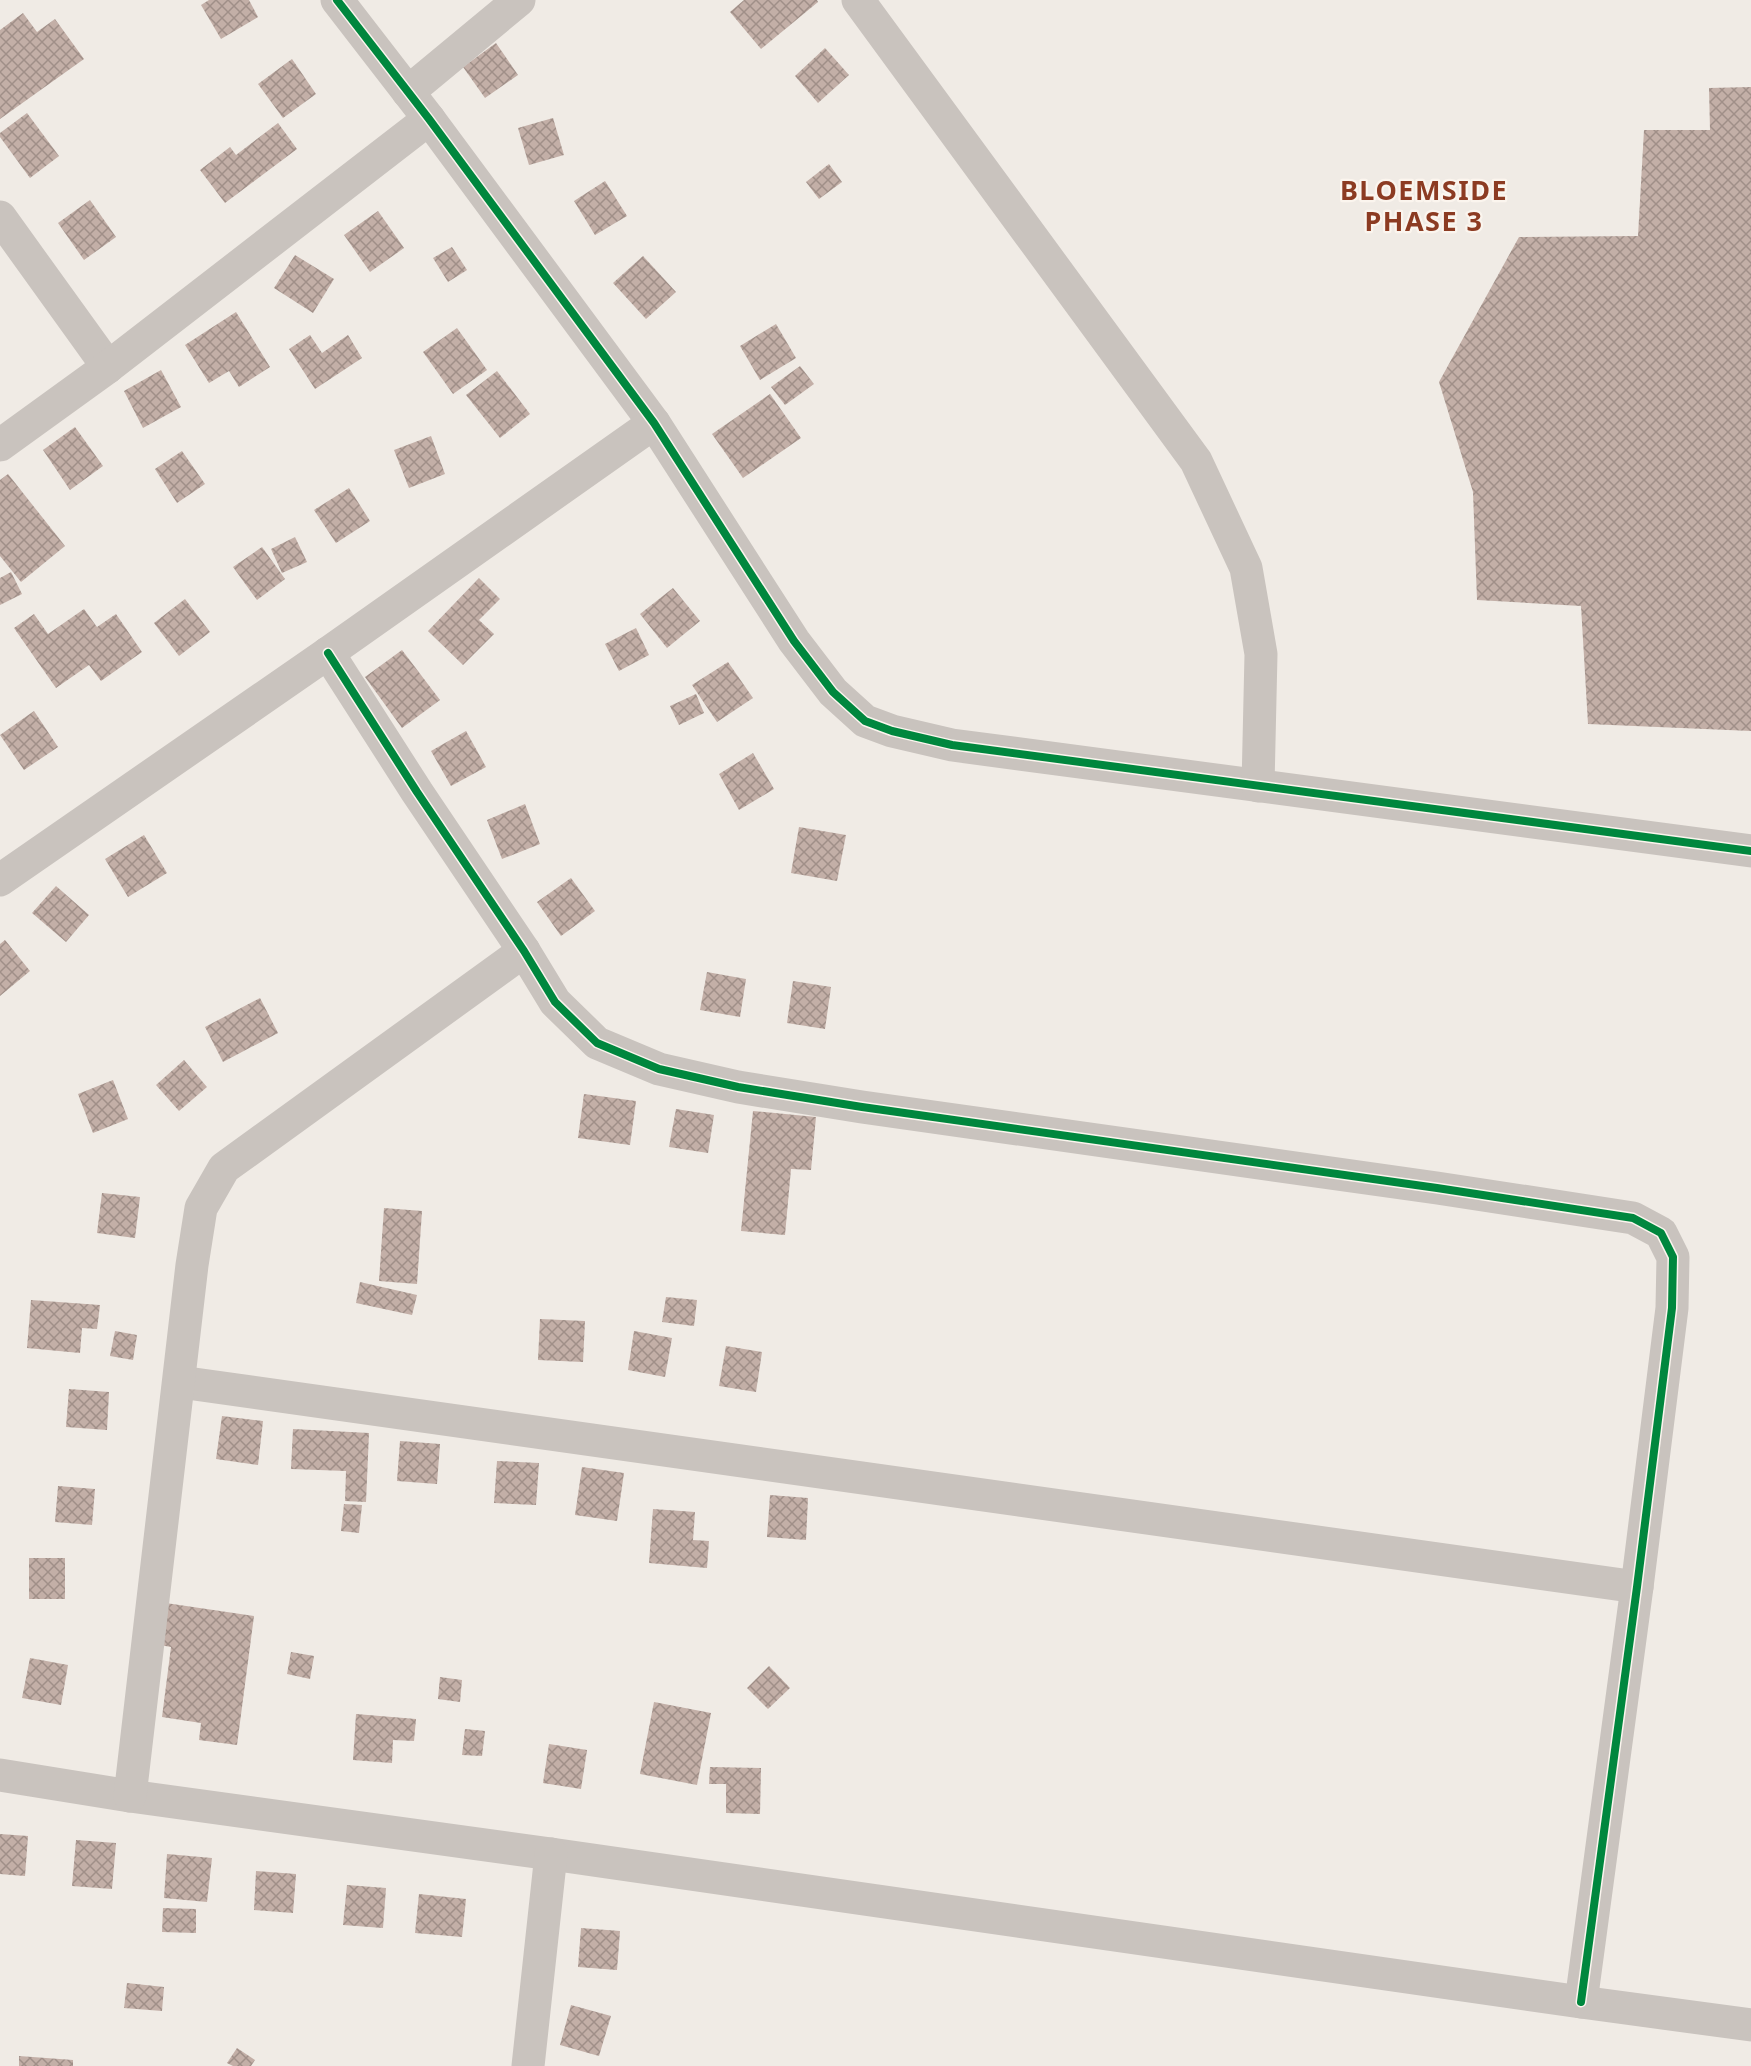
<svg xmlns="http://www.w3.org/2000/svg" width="1751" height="2066" viewBox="0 0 1751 2066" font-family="'Noto Sans',sans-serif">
<defs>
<pattern id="building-cross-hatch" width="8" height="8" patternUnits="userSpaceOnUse" patternTransform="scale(1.5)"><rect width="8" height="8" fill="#c3afa7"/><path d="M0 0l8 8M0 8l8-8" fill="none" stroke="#a08f88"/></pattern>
</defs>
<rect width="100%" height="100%" fill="#f0ebe5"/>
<g fill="url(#building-cross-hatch)">
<polygon points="209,0 249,0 258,17 221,39 201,5"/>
<polygon points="744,0 817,0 818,2 761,49 730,12"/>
<polygon points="23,13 37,32 55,19 84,59 0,119 0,30"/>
<polygon points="496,43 518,75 485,98 463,67"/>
<polygon points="825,48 849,75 818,103 795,76"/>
<polygon points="292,59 316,94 283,118 258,84"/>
<polygon points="1751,87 1751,731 1588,724 1581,606 1477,600 1473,492 1439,382 1519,237 1638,236 1644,130 1710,130 1709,88"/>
<polygon points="27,113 59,156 30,178 0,137 0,133"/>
<polygon points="553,118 564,155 529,165 518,128"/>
<polygon points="278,123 297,149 225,203 200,170 230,147 236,155"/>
<polygon points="829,164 842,182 819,199 806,182"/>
<polygon points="605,181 627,216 595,235 574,201"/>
<polygon points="90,200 116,237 84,260 58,223"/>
<polygon points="378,211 404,248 370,272 344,235"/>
<polygon points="452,247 467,270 448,282 433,258"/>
<polygon points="295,255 334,279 313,313 274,288"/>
<polygon points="643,256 676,292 646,319 613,283"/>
<polygon points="236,312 270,367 239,387 229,371 209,383 185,345"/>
<polygon points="776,324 796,358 760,380 740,346"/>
<polygon points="457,328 487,370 453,394 423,352"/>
<polygon points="310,335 322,353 348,335 362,358 315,389 289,349"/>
<polygon points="800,366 814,384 785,405 771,387"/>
<polygon points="161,370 181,407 143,428 124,391"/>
<polygon points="497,371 530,414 500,438 466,395"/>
<polygon points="770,394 801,438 743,478 712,434"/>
<polygon points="75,427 103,466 70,490 43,450"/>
<polygon points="431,436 445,474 409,488 394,450"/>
<polygon points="182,451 205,484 177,503 155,469"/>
<polygon points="8,474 65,546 21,582 0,556 0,480"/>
<polygon points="349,488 370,521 336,543 314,510"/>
<polygon points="295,537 307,562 282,573 271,549"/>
<polygon points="262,547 285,579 257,600 233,567"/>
<polygon points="11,572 22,594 0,605 0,578"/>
<polygon points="479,578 500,599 479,620 494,634 463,665 428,631"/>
<polygon points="673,588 700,621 667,648 640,614"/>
<polygon points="185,599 210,632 179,656 154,623"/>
<polygon points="84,609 97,627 116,614 142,652 101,681 89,665 56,688 14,628 34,614 48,634"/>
<polygon points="636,628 649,655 619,671 605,644"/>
<polygon points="402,650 440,700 402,728 365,677"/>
<polygon points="728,662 753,698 717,722 692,685"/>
<polygon points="696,694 704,713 679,725 670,706"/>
<polygon points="34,711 58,747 24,770 0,735"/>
<polygon points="466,731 486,767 451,786 431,751"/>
<polygon points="753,753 774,789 739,810 719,774"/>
<polygon points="525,804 540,844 502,859 487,820"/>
<polygon points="799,827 846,835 837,881 791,873"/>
<polygon points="144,835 167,873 128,897 105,859"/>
<polygon points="571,878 595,911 561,936 537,902"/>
<polygon points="56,886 89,915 66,942 32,913"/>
<polygon points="5,940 30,971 0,996 0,944"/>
<polygon points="707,972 746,979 740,1017 700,1010"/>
<polygon points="793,981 831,987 825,1029 787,1023"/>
<polygon points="260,998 278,1033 223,1062 205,1027"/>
<polygon points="184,1060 207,1087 179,1111 156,1085"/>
<polygon points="113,1080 128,1119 93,1133 78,1094"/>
<polygon points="584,1094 636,1101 630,1145 578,1138"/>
<polygon points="676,1109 714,1115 708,1153 669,1147"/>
<polygon points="753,1111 816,1117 811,1170 791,1169 785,1235 741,1231"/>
<polygon points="102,1193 140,1197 135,1238 97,1233"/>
<polygon points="384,1208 422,1211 417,1284 379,1281"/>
<polygon points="360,1282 417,1295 412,1315 356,1303"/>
<polygon points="666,1297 697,1300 694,1326 662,1322"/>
<polygon points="31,1300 100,1305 97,1329 82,1328 80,1353 27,1348"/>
<polygon points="540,1319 585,1321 583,1362 538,1360"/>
<polygon points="115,1331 137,1335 133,1360 110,1356"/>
<polygon points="634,1331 672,1338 665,1377 628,1370"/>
<polygon points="726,1346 762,1352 756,1392 719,1386"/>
<polygon points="69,1389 109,1392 107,1430 66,1427"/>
<polygon points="222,1416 263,1421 258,1465 216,1459"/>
<polygon points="293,1429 369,1433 366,1502 345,1501 346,1471 291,1469"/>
<polygon points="400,1441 440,1444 437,1484 397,1481"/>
<polygon points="497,1461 539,1463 536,1505 494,1503"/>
<polygon points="582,1467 624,1473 617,1521 575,1515"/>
<polygon points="58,1486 95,1489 92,1525 55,1522"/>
<polygon points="770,1495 808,1498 806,1540 767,1537"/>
<polygon points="344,1504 362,1505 359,1533 341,1531"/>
<polygon points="653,1509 695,1512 693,1540 709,1541 707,1568 649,1563"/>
<rect x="29" y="1558" width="36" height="41"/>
<polygon points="159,1602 254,1616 237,1745 199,1740 201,1723 162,1717 171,1647 154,1644"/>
<polygon points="291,1652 314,1656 310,1679 287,1674"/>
<polygon points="30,1658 68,1665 61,1705 22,1698"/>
<polygon points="769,1666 790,1688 768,1709 747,1688"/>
<polygon points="440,1677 462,1680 460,1702 438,1699"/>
<polygon points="654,1702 711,1713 697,1785 640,1774"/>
<polygon points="356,1714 416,1719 414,1741 393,1740 392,1763 353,1760"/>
<polygon points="465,1729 485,1731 482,1756 462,1755"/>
<polygon points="549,1744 587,1750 581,1789 543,1783"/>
<polygon points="710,1767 761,1768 760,1814 726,1813 726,1784 709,1784"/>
<polygon points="0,1834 28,1836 25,1876 0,1874"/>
<polygon points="76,1840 116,1843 112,1889 72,1886"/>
<polygon points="167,1854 212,1858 207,1902 164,1898"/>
<polygon points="256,1871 296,1874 293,1913 254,1910"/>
<polygon points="347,1885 386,1888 383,1928 343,1925"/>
<polygon points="419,1894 466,1899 462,1937 415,1933"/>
<polygon points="163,1908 196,1909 196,1933 162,1932"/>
<polygon points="581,1928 620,1931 617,1970 578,1967"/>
<polygon points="127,1983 164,1987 162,2011 124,2008"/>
<polygon points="571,2005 611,2016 599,2056 560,2045"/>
<polygon points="237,2048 255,2060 251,2066 233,2066 227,2063"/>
<polygon points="19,2056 73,2060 73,2066 19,2066"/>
</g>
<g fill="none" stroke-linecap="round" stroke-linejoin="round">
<g stroke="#c9c3be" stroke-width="33">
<polyline points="337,0 429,119 654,423 794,641 833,692 865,721 892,731 952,745 1751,851"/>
<polyline points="858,0 1196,461 1246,568 1261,654 1258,786"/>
<polyline points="408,92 519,0"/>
<polyline points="0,217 108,367"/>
<polyline points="0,445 108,367 429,119"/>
<polyline points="328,653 417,792 524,951 555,1002 597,1043 659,1069 738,1087 862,1107 1437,1188 1633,1218 1661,1233 1673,1257 1672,1308 1637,1587 1581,2002"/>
<polyline points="0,880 328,653 654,423"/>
<polyline points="180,1382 1637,1587"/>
<polyline points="0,1775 130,1796 551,1854 1581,2002 1751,2025"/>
<polyline points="130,1796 192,1265 201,1208 224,1168 524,951"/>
<polyline points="528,2066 551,1854"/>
</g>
<defs>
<g id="cycleway">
<polyline points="337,0 429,119 654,423 794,641 833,692 865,721 892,731 952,745 1751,851"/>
<polyline points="328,653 417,792 524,951 555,1002 597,1043 659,1069 738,1087 862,1107 1437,1188 1633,1218 1661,1233 1673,1257 1672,1308 1637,1587 1581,2002"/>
</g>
</defs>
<use href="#cycleway" stroke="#fbf5ee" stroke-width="11"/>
<use href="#cycleway" stroke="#00873e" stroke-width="8"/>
</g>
<g text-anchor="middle" stroke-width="4.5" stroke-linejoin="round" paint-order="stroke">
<g font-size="27" font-weight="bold" letter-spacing="1.5" fill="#8c3b22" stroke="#fbf5ee">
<text x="1424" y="200">BLOEMSIDE<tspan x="1424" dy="31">PHASE 3</tspan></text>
</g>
</g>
</svg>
